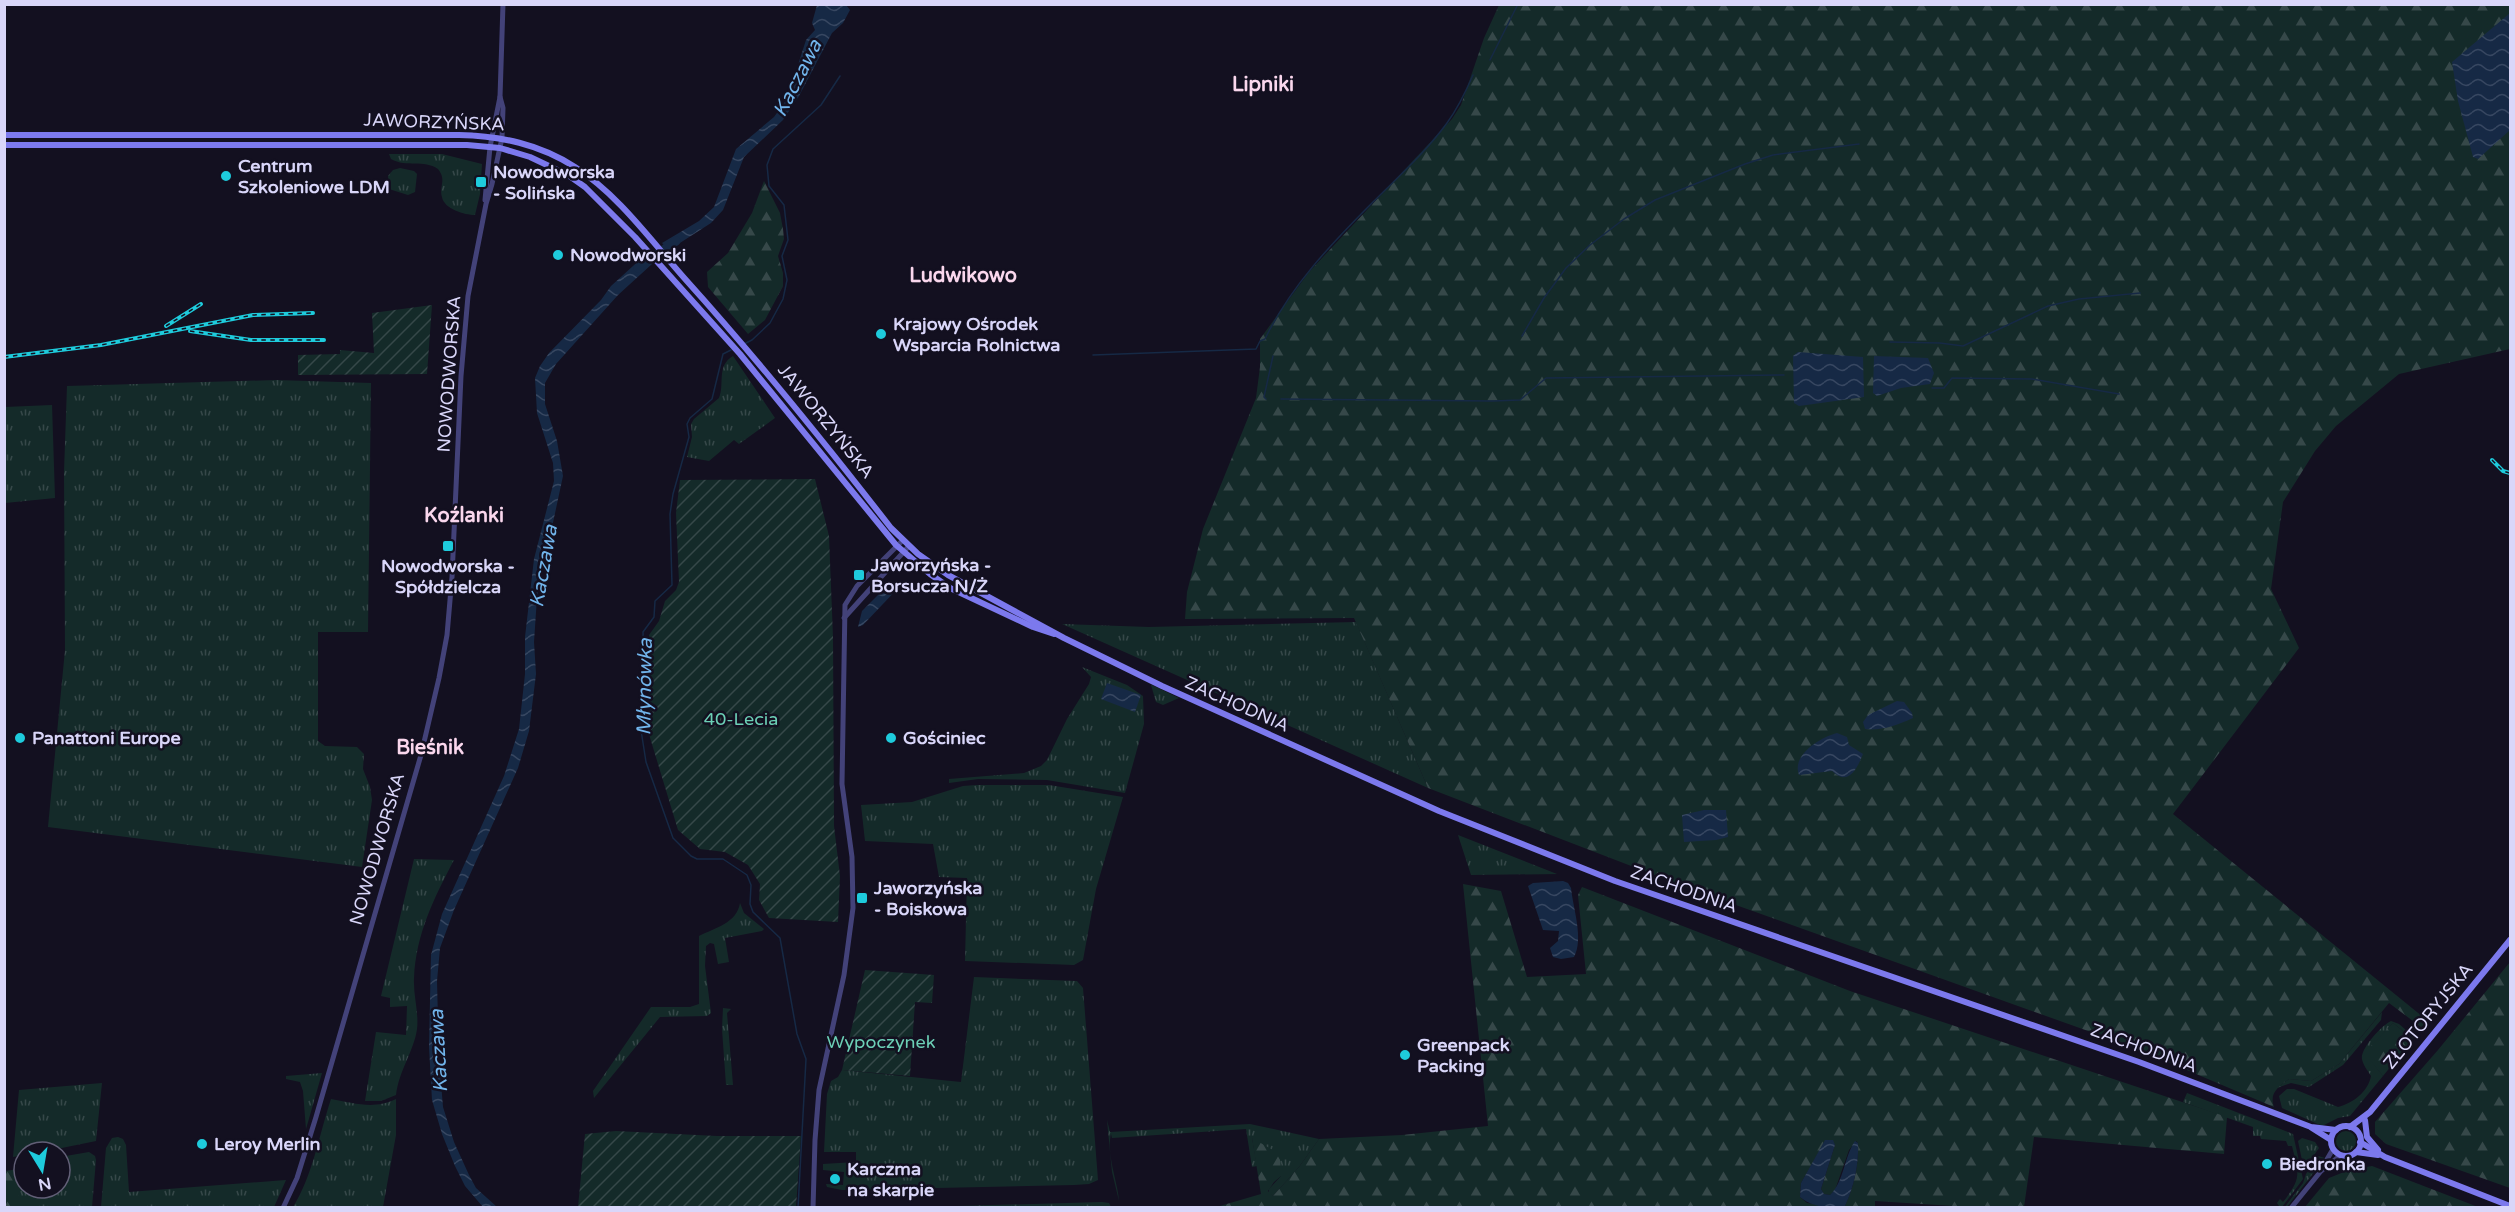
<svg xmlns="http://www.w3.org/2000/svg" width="2515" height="1212" viewBox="0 0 2515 1212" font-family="'Varela Round',sans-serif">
<defs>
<pattern id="grass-tufts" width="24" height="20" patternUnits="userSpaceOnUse" patternTransform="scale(1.5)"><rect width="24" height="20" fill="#142a29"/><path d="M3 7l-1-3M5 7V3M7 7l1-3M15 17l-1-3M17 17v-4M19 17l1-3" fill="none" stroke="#364849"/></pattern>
<pattern id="forest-firs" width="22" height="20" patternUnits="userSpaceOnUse" patternTransform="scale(1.5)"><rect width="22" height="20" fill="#142a29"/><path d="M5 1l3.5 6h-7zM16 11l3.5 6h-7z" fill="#364849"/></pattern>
<pattern id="garden-furrows" width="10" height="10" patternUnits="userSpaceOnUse" patternTransform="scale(1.5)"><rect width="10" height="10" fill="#142a29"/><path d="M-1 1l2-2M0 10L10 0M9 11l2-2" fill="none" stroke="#364849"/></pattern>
<pattern id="water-waves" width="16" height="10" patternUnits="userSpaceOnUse" patternTransform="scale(1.5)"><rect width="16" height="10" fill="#162945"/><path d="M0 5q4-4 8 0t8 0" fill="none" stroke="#374761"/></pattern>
</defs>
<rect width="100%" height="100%" fill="#131020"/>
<g fill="url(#grass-tufts)">
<path d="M442,154L482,164L480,194L475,215C465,215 444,209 442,197C439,186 447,180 438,169C424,159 407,168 391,159L389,154Z"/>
<polygon points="400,168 414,171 417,174 415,192 408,195 389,189 388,176 393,170"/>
<path d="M733,356L775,418L739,444L734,440L709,461L687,457L692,437L691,424L694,419L719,398C725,384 716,366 733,356Z"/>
<polygon points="276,380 371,383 368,632 318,632 318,741 325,746 357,747 364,754 363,769 370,787 372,800 362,867 48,827 65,650 64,472 67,386"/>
<polygon points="52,405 55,498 5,503 5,407"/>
<polygon points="1356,622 1428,788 1062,624 1149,627"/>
<polygon points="1082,667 1127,685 1143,696 1144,724 1125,793 1047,780 978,779 949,783 949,779 1024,773 1041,766 1047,760 1067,719 1089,684 1091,677"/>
<polygon points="1151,685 1152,685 1179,698 1163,705 1156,702"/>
<polygon points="976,785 1049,785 1123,797 1096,889 1083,960 1074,965 965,961 967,878 939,877 933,844 865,841 861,805 912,802 963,786"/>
<polygon points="1458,835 1557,874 1558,874 1471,875"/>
<path d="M414,859L454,860C434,898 416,934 414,978C413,995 419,1012 417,1029C414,1051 399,1070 396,1095L381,1101H365L376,1032L406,1035L407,1006L390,1007V998L381,996Z"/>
<path d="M740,903L744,913L764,929L762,931L725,938L729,962L718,964L714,944L710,943L706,946L705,966L711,1013L707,1016L660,1017L594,1098L593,1091L651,1007H690L699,1004V936C715,928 737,923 740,903Z"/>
<polygon points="974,977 1077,981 1083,988 1098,1180 1089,1184 1074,1185 842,1190 827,1187 826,1184 843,1185 844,1172 823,1170 823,1164 856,1162 856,1152 824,1152 827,1094 831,1081 838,1077 842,1070 961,1082"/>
<polygon points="723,1008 731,1009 727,1013 733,1085 726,1085 722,1029"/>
<polygon points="2382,1012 2381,1020 2343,1065 2309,1087 2291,1083 2277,1088 2289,1079 2311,1081 2339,1064"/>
<path d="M2391,1021L2399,1024L2414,1037L2413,1039L2393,1023L2365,1053L2383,1076L2350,1116L2338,1118L2322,1126L2282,1108L2279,1096L2287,1089H2294L2338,1107C2353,1103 2368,1092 2371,1076C2368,1071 2363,1065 2362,1059C2360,1049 2382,1025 2391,1021Z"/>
<polygon points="322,1073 306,1129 303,1091 300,1082 286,1079 286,1076"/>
<polygon points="102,1083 96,1141 42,1152 24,1152 24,1155 13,1157 19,1090"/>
<path d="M2187,1093L2293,1134L2303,1179L2282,1207H2278L2279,1206L2277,1203L2280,1199L2283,1202C2302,1178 2299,1174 2292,1146H2288L2286,1141L2261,1139L2260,1136H2253V1127L2183,1102Z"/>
<path d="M331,1099C354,1103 374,1110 396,1099V1135L383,1207H293C313,1175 319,1135 331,1099Z"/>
<path d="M1107,1120L1110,1132L1250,1124L1319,1139L1299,1167L1273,1196L1269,1193V1189L1281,1176L1252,1138L1257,1166L1252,1167L1246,1129L1112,1138L1111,1134C1106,1155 1118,1183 1119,1201L1112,1172Z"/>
<circle cx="2346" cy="1141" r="10"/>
<polygon points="118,1137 123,1139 126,1145 129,1192 286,1180 274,1207 101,1207 106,1148 112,1138"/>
<polygon points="2302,1138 2315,1142 2319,1148 2306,1167 2303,1165 2298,1141"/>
<polygon points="89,1152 95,1156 96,1160 92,1207 19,1208 19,1169 22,1162 24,1162 24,1188 60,1188 60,1157"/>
<polygon points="2318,1156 2325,1158 2287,1207 2284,1208 2303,1183 2306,1174"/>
<polygon points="1102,1202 1109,1203 1111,1207 921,1207"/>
</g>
<g fill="url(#forest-firs)">
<path d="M1499,5H2510V349L2399,374L2336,426L2315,451L2283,502L2271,589L2299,648L2173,814L2428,1021L2421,1027L2389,1003L2339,1064L2311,1081L2289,1079C2278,1087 2269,1093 2274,1107L2130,1046L1691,889L1428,788L1354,618L1185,619L1187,592L1203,529L1256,398L1260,367V339L1309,272L1452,119L1461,105L1484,38Z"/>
<polygon points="764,181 780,213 783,229 784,239 778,256 783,273 783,286 765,320 748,334 708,287 707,272 728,253 752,213"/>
<path d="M1463,884L1501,891L1527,977L1586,974L1578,895L1582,887L1850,991L2227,1117L2224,1154L2034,1137L2024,1207H1969L1875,1201V1207H1837L1845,1206C1854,1187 1859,1164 1858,1143L1856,1141L1849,1150L1835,1190L1830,1195L1824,1194L1821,1189L1835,1145L1832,1140L1825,1141L1801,1183L1800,1197L1807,1203L1830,1207L1213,1208L1261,1194L1252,1138L1280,1154L1281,1176L1274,1182L1268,1191L1273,1196L1299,1167L1319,1139L1402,1135L1488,1126Z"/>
<polygon points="2510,962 2510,1188 2386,1144 2375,1134 2375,1122 2438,1050"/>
<polygon points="2393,1023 2413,1039 2383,1076 2364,1053"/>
<polygon points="2372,1166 2478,1207 2305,1207 2329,1178 2349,1170"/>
<polygon points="19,1169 19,1207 5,1207 5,1171"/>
</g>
<g fill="url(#garden-furrows)">
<polygon points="432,305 427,374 298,375 298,355 340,354 340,350 374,353 372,313"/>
<polygon points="815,479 829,536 833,637 834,826 840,876 838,922 769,918 759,900 760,884 748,865 725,852 700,849 678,830 648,731 649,635 659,621 665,601 676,590 679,582 676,513 680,480"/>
<polygon points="865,970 934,975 932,1003 915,1002 910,1076 842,1070"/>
<polygon points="616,1131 717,1136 801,1136 796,1207 578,1207 585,1134"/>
</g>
<g fill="url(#water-waves)">
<polygon points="817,5 846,5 850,10 843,23 832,33 799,96 783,120 744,157 723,210 711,223 669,250 662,243 699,221 714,207 736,149 774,117 787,99 806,40 815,30 812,23"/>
<polygon points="2510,13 2510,130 2478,159 2473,157 2458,101 2452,62"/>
<polygon points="644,256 652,264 618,295 556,364 545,383 545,404 557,441 563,476 537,597 534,642 536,674 529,731 518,768 454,910 440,948 437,981 439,1059 443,1107 454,1142 469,1175 476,1188 497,1207 483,1207 465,1186 455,1166 442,1134 432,1100 429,1047 431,955 442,914 504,776 519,729 525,674 525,637 534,559 554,481 553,463 537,413 535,378 540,366 549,353 601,300 611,286"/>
<polygon points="1798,352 1863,357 1864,397 1799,406 1794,403 1793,356"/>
<polygon points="1874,356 1928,358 1934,373 1930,384 1901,388 1877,396 1873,393"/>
<polygon points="891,582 901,585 863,625 858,627 862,611"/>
<polygon points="1107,683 1141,695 1135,712 1101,699"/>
<path d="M1897,701L1904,702L1912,713L1913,718C1898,725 1881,731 1865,729L1863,722L1868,715Z"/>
<path d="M1837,733L1847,737L1849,745L1863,754C1857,769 1848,787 1832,771L1799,775C1791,755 1821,737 1837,733Z"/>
<polygon points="1704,810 1726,810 1728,837 1716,840 1684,842 1682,815"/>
<path d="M1563,881L1568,883L1571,888C1573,908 1584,939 1574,957L1561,959L1553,957L1550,948L1558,941L1559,931L1543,930L1528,886L1533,883Z"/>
<path d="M1825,1140H1833L1835,1145L1821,1189L1824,1194L1830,1195C1844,1182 1844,1157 1855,1141L1858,1143C1859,1164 1854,1187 1845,1206C1829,1209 1812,1207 1800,1197L1801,1183Z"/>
</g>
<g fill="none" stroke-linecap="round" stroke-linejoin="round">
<g stroke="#162945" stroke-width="1.5">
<polyline points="1490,60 1518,4"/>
<polyline points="1522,336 1544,298 1566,268 1590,245 1624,219 1655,200 1745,164 1773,155 1859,144"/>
<polyline points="1890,342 1940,343 1963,346 2048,306 2079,299 2140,293"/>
<polyline points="744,344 752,340 770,323 783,299 787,280 782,256 788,240 784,205 769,186 767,165 773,149 821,105 840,76"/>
<polyline points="731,350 723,354 712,399 690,418 687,424 689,437 673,494 670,514 672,585 655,601 654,617 643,632 644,661 641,730 646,762 673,838 691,856 697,859 723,859 747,875 751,885 750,904 753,912 780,938 797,1034 806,1059 798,1208"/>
<path d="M1093,355L1256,349L1260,341L1265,339C1290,287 1331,244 1372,203C1398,177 1425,153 1447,123C1458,108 1466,91 1473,75"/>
<polyline points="1932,388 1944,388 1952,378 2032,379 2119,394"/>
<polyline points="1266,399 1264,397 1273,356"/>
<polyline points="1281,399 1493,401 1520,400 1546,378 1784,375"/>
</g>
<polyline stroke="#162945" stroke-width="9" points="638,268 676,241"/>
<g stroke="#434279" stroke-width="5">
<polyline points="485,200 490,147 500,97 503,4"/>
<polyline points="844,618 909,546"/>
<polyline points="2322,1168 2333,1149"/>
<polyline points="283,1208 297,1178 316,1117 421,755 439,678 447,635 452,577 461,376 468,296 486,204 492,184 502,138 503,108 500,97"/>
<polyline points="813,1208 815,1140 819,1090 844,975 853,908 852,857 842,784 845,605 857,586 903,540"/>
<polyline points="2291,1208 2321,1171 2341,1155"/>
</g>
<g stroke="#7c79ed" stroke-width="6">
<path d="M4,135H459C501,136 539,144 575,167C619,195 652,242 686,280C758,360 825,443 891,528L918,554L948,575L1064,638L1162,686L1439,811L1615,881L2139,1062L2311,1127L2336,1130"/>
<polyline points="4,145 467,145 500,148 530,157 568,175 585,187 635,237 740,354 896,545 930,574 950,588 1033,627 1054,634"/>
<polyline points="2365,1120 2367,1137 2378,1150"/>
<circle cx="2346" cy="1141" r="15"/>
<polyline points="2350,1127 2370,1112 2510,940"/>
<polyline points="2312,1128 2331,1140"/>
<polyline points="2360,1142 2385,1157 2510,1206"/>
<polyline points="2356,1152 2378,1155"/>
</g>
<defs>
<g id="rail">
<polyline points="166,326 201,304"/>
<polyline points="190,331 251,340 324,340"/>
<polyline points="4,357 101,345 253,315 313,313"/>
<polyline points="2492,460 2503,471 2510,473"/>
</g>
</defs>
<use href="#rail" stroke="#1ecbdc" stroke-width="4"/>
<use href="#rail" stroke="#131020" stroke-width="1.5" stroke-dasharray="4.5" stroke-linecap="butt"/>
</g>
<g fill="#1ecbdc" stroke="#131020" stroke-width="2">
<circle cx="226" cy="176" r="6"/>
<rect x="475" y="176" width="12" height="12" rx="3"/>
<circle cx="558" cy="255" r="6"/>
<circle cx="881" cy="334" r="6"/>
<rect x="442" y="540" width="12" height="12" rx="3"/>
<rect x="853" y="569" width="12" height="12" rx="3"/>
<circle cx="20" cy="738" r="6"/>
<circle cx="891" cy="738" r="6"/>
<rect x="856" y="892" width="12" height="12" rx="3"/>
<circle cx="1405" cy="1055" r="6"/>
<circle cx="202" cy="1144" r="6"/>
<circle cx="2267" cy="1164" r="6"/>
<circle cx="835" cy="1179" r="6"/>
</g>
<g text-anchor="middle" stroke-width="5" stroke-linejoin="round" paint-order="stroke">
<g font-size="18" fill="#d9d6f9" stroke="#131020">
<text transform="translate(434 122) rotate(2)" y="6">JAWORZYŃSKA</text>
<text transform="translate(449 374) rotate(-86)" y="6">NOWODWORSKA</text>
<text transform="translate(826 421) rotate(51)" y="6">JAWORZYŃSKA</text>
<text transform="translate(1237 704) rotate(24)" y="6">ZACHODNIA</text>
<text transform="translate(377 849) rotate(-74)" y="6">NOWODWORSKA</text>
<text transform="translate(1684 889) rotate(19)" y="6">ZACHODNIA</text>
<text transform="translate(2428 1016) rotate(-51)" y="6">ZŁOTORYJSKA</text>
<text transform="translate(2144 1048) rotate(20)" y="6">ZACHODNIA</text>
</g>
<g font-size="18" font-weight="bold" fill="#d9d6f9" stroke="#131020" text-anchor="start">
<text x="238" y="172">Centrum<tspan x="238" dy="21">Szkoleniowe LDM</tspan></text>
<text x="493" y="178">Nowodworska<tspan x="493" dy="21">- Solińska</tspan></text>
<text x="570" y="261">Nowodworski</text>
<text x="893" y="330">Krajowy Ośrodek<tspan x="893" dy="21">Wsparcia Rolnictwa</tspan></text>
<text x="871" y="571">Jaworzyńska -<tspan x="871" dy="21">Borsucza N/Ż</tspan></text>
<text x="448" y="572" text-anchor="middle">Nowodworska -<tspan x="448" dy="21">Spółdzielcza</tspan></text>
<text x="32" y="744">Panattoni Europe</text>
<text x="903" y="744">Gościniec</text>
<text x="874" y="894">Jaworzyńska<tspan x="874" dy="21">- Boiskowa</tspan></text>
<text x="1417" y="1051">Greenpack<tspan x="1417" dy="21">Packing</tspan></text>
<text x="214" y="1150">Leroy Merlin</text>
<text x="2279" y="1170">Biedronka</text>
<text x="847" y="1175">Karczma<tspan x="847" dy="21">na skarpie</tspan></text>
</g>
<g font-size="18" fill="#6ccfb6" stroke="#131020">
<text x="741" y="725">40-Lecia</text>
<text x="881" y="1048">Wypoczynek</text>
</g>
<g font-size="20" font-style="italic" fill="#71b4eb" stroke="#131020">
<text transform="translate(797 78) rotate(-63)" y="7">Kaczawa</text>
<text transform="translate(543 566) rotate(-80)" y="7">Kaczawa</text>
<text transform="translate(644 687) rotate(-89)" y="7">Młynówka</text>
<text transform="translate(438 1051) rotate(-93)" y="7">Kaczawa</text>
</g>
<g font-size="20" font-weight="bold" fill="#fad7ed" stroke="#131020">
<text x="1263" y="91">Lipniki</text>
<text x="963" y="282">Ludwikowo</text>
<text x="464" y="522">Koźlanki</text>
<text x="430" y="754">Bieśnik</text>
</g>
</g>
<rect width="2515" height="1212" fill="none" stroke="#d9d6f9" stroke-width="12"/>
<g transform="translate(42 1170) rotate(169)"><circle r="28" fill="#131020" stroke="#625f77" stroke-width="1.5"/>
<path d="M0-4.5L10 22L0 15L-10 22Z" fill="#1ecbdc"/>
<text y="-9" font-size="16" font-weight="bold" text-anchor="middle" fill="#d9d6f9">N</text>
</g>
</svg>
